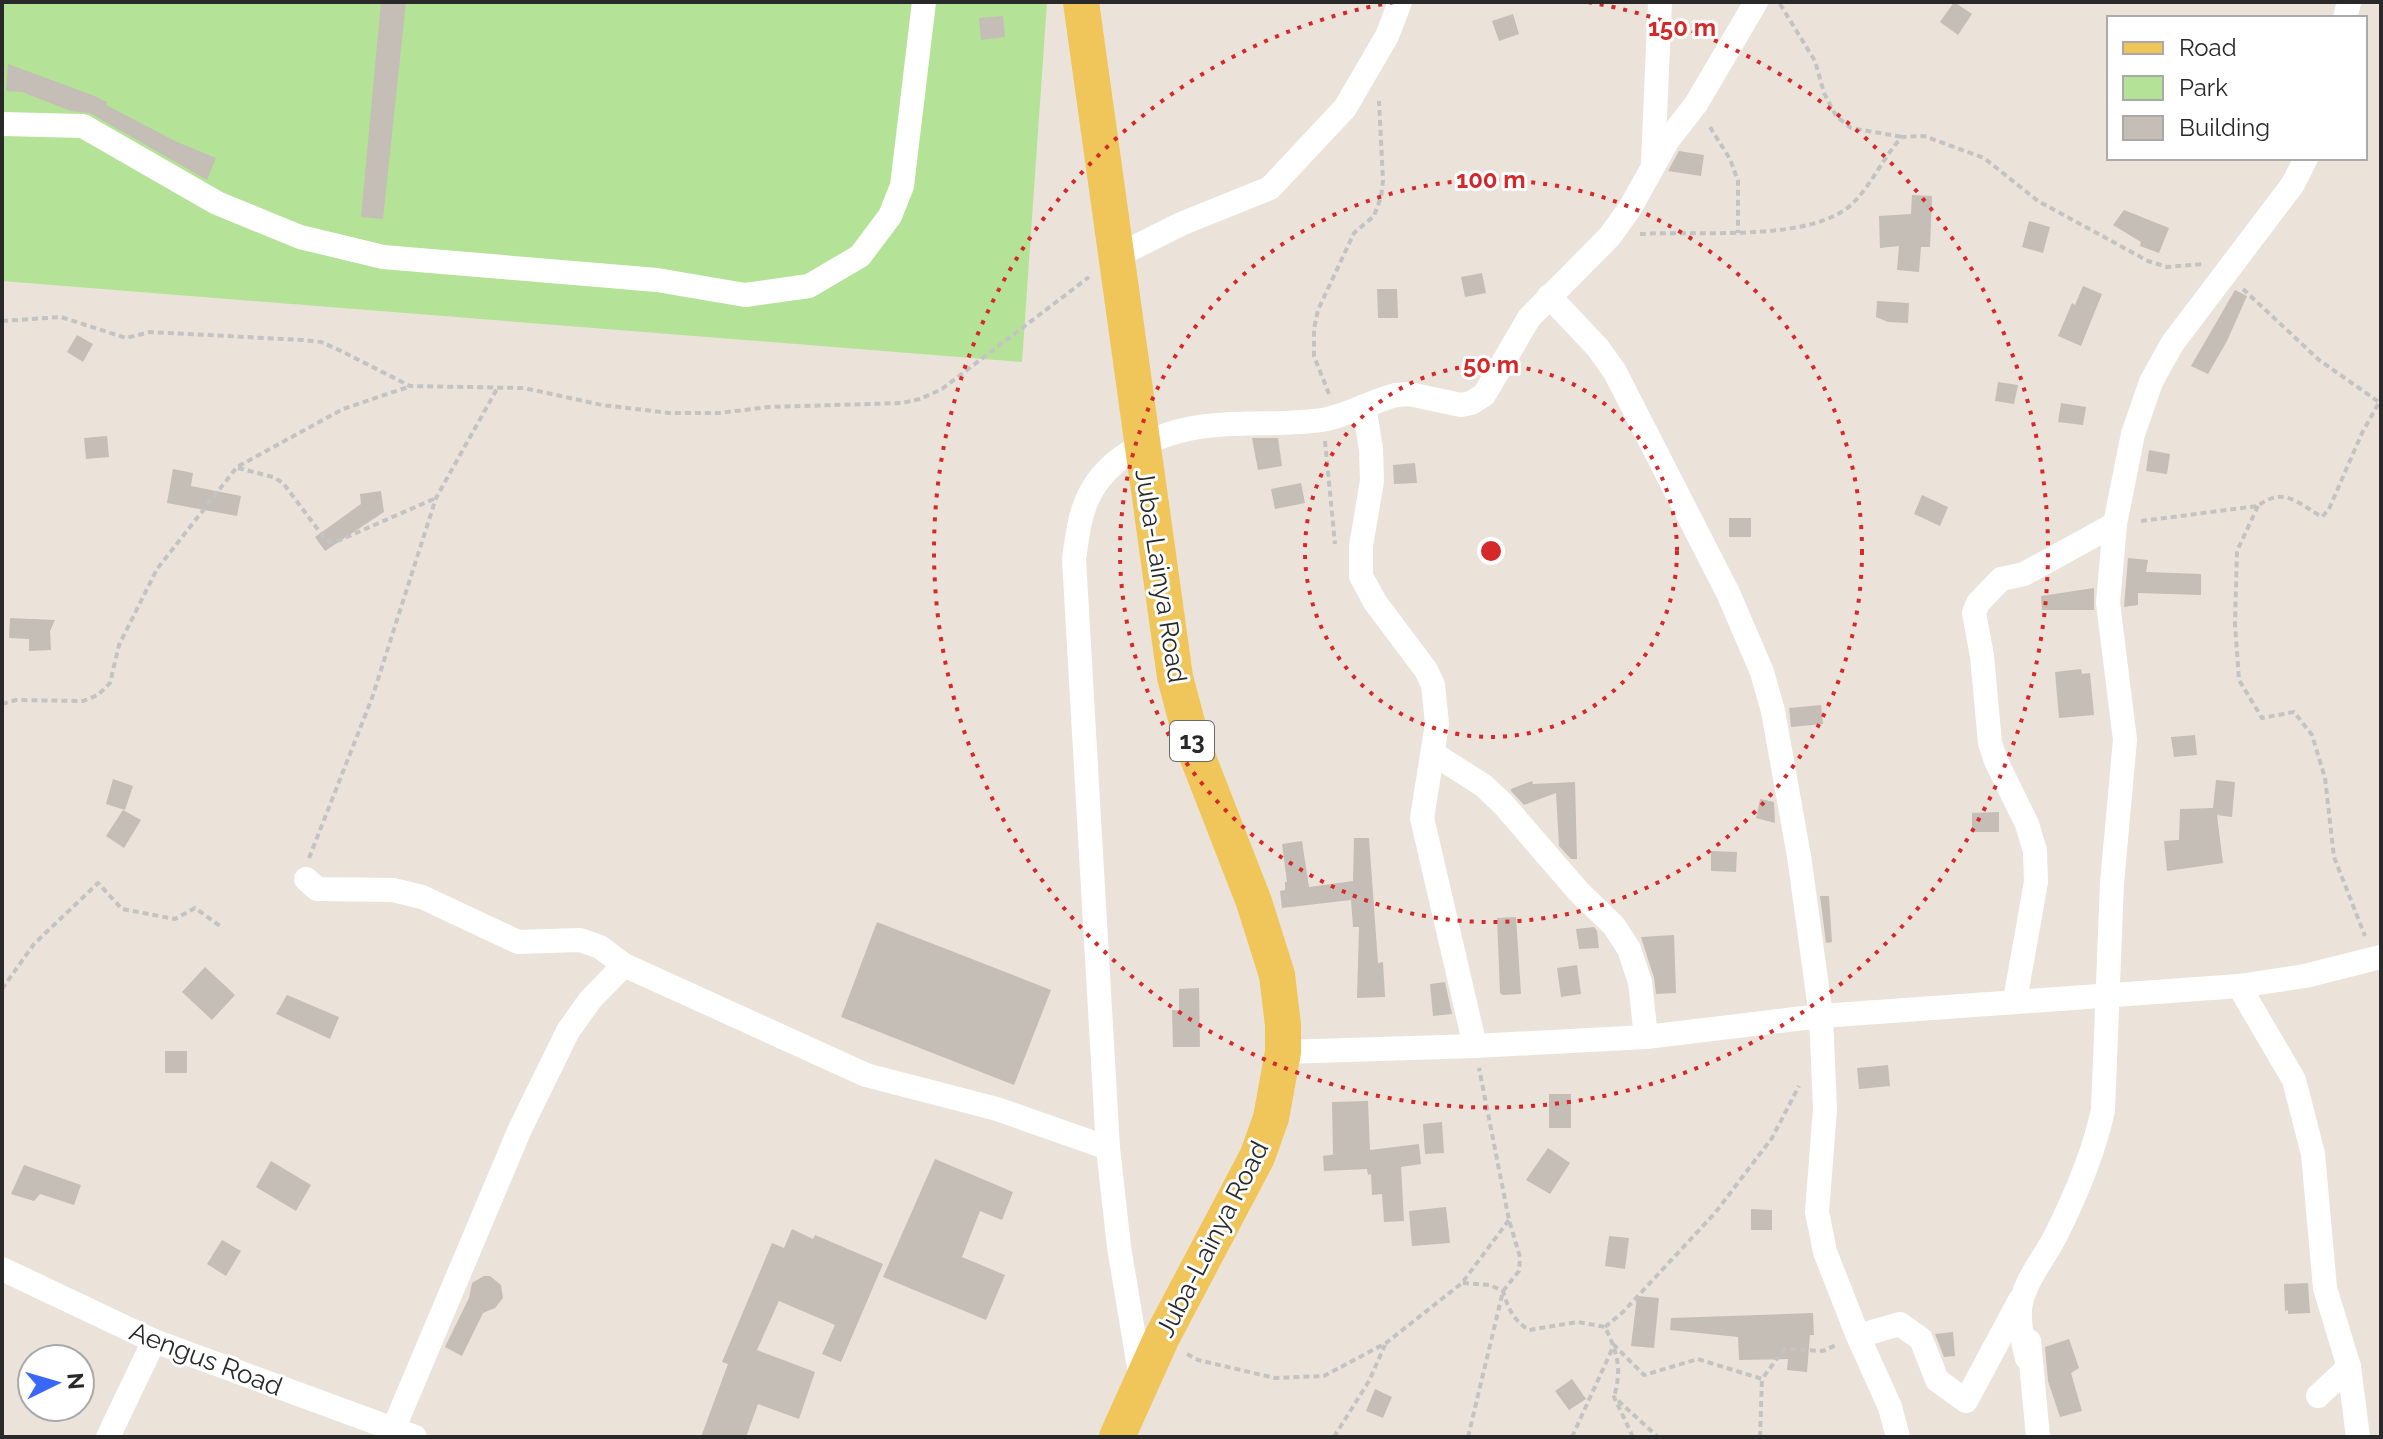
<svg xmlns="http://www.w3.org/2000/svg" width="2383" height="1439" viewBox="0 0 2383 1439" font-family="Raleway,sans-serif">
<rect width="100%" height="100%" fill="#ebe3da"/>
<polygon fill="#b4e296" points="2,2 1047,2 1022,362 2,281"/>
<g fill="#c4beb6">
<polygon points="381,2 406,2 383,219 361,217"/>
<polygon points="1954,2 1972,14 1958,35 1940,22"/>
<polygon points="1513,14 1519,34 1499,41 1492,21"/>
<polygon points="1003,16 1005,37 981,40 979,18"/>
<polygon points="8,64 92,95 107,102 106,105 177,142 216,158 207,180 90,113 71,111 22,92 6,91"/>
<polygon points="1679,151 1704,155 1701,176 1668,171"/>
<polygon points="1912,195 1932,196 1930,247 1921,247 1919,272 1897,270 1899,246 1880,248 1879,216 1911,214"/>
<polygon points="2124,210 2169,228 2159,253 2140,246 2141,242 2113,225"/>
<polygon points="2029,221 2050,227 2043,253 2022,247"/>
<polygon points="1482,273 1486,293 1465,297 1461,277"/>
<polygon points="2083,286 2102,294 2081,346 2058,336 2072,303 2075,305"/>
<polygon points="1377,289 1397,289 1398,318 1378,318"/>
<polygon points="2235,290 2247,296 2227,341 2208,374 2191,366"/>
<polygon points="1877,301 1909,303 1908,323 1888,322 1876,317"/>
<polygon points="77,335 93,344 83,362 67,352"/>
<polygon points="1998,382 2018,385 2014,404 1995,401"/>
<polygon points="2061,403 2086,407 2083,425 2058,422"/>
<polygon points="107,436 109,457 86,459 84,438"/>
<polygon points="1252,438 1278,438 1282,466 1258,470"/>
<polygon points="2149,450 2170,454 2167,474 2146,471"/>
<polygon points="1415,463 1417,483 1394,484 1393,465"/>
<polygon points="173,469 193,473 191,486 241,496 237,516 167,503"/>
<polygon points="1301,483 1305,503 1275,509 1271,489"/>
<polygon points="381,491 384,512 325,551 315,537 361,504 360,494"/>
<polygon points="1922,495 1948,507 1940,526 1914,514"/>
<rect x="1729" y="518" width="22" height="19"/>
<polygon points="2128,558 2148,560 2146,572 2201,574 2201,595 2138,593 2138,605 2124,607"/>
<polygon points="2094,588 2094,610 2042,610 2041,596"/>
<polygon points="10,618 55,620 50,631 51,650 29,651 29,639 9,638"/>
<polygon points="2081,669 2082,674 2090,673 2094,715 2059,718 2055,672"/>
<polygon points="1821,705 1823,724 1791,727 1789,708"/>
<polygon points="2195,735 2197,755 2174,757 2171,737"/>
<polygon points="113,779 133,786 125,810 106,804"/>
<polygon points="2216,780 2235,782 2232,817 2217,815 2223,863 2167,871 2164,841 2179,840 2180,809 2213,808"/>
<polygon points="1532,781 1533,784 1575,782 1577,859 1571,859 1559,846 1556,793 1524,805 1511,791 1511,789"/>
<polygon points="1760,799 1774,802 1775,823 1756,818"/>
<polygon points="123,810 141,820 124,848 106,836"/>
<polygon points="1999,812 1999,832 1972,832 1972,813"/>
<polygon points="1354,838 1369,838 1378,963 1383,962 1385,997 1357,998 1359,927 1353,927 1351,900 1282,908 1280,891 1285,890 1285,882 1287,882 1282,844 1302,841 1309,887 1353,881"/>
<polygon points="1711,851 1737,852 1736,872 1711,871"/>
<polygon points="1820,896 1829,896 1832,942 1826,943"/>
<polygon points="1516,917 1521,994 1503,995 1500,993 1497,918"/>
<polygon points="877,922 1051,990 1014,1085 841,1017"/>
<polygon points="1594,927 1597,931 1599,948 1579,949 1576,929"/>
<polygon points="1674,935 1676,993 1656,994 1654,978 1641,937"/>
<polygon points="1577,965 1581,994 1561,997 1557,968"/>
<polygon points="205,967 235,995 212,1020 182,992"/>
<polygon points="1445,982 1452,1014 1433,1016 1430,984"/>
<polygon points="1199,988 1200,1047 1173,1047 1172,1010 1179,1010 1179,989"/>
<polygon points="287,995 339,1017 330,1039 276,1014"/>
<rect x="165" y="1051" width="22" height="22"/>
<polygon points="1888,1065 1890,1086 1859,1089 1857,1068"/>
<rect x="1549" y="1094" width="22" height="34"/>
<polygon points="1368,1101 1370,1150 1419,1144 1421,1164 1401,1167 1404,1221 1384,1222 1382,1194 1372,1195 1371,1174 1368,1175 1367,1169 1324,1171 1323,1156 1336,1154 1333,1154 1332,1102"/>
<polygon points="1442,1122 1444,1153 1425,1154 1423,1124"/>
<polygon points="1548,1148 1570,1163 1550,1194 1526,1180"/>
<polygon points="935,1159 1013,1192 1002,1220 980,1211 962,1257 1005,1275 986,1320 883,1277"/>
<polygon points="271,1161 311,1185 296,1211 256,1187"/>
<polygon points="24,1165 81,1185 74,1205 40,1194 34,1201 11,1194"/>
<polygon points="1446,1207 1450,1243 1412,1246 1409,1211"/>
<polygon points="1751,1209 1772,1210 1772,1230 1751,1230"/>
<polygon points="792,1229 813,1239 815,1235 883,1264 841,1362 822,1354 835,1325 779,1301 757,1350 815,1372 799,1419 758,1404 746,1437 701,1437 728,1364 722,1362 772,1243 784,1248"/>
<polygon points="1609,1236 1629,1238 1625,1269 1605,1266"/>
<polygon points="222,1240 241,1251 226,1276 207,1264"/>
<polygon points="484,1276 490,1276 501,1285 503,1298 495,1308 483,1313 462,1356 445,1347 469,1298 472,1283"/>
<polygon points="2308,1283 2310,1313 2288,1314 2288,1310 2285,1311 2284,1284"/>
<polygon points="1637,1296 1659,1298 1654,1348 1631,1346"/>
<polygon points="1813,1313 1814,1335 1810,1335 1807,1372 1787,1370 1788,1359 1739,1360 1738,1337 1670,1330 1671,1318"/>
<polygon points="1953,1332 1955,1356 1944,1357 1935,1334"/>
<polygon points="2069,1339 2079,1368 2071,1373 2082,1411 2060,1417 2048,1381 2045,1347"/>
<polygon points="1572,1379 1586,1399 1569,1410 1555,1391"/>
<polygon points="1375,1389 1392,1397 1383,1418 1366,1411"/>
</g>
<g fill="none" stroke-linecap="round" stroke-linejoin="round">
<g stroke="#c3c3c3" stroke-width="4" stroke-dasharray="6 4" stroke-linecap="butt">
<polyline points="1780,4 1815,61 1824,93 1836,116 1851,128 1902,137"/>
<polyline points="1710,127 1730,159 1738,181 1738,233"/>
<path d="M1640,234C1696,230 1816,244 1855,201C1873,182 1884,156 1902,137L1924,136L1984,158L2038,201L2148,261L2167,267L2203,264"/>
<polyline points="2243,289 2319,360 2379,402"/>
<polyline points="2,321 61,317 126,338 150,332 303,340 321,342 339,350 410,386 524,388 602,405 670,413 719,413 769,407 902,403 920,399 942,389 1089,277"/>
<polyline points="1329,394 1314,356 1314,329 1318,310 1354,233 1374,216 1381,197 1383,181 1379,101"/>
<polyline points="1325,441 1335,544"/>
<polyline points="238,468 273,477 283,483 325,539 331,542 340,540 436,498"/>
<polyline points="2258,506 2237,551 2235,624 2239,680 2262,718 2294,712 2312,735 2325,778 2334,857 2365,936"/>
<path d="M2141,521L2258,506C2283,486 2298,503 2322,517L2329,509L2362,433L2381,399"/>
<polyline points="2,704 16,700 83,701 98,695 110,683 119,645 157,569 237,467 343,409 408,387"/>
<polyline points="309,858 372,698 436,498 498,387"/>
<polyline points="2,989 34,944 98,883 122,909 175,919 195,908 223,928"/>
<path d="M1463,1283L1490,1285L1503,1291C1508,1308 1513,1320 1529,1330L1578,1322L1605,1327C1618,1354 1622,1369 1614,1397"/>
<polyline points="1605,1327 1623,1312 1715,1213 1772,1138 1799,1086"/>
<polyline points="1187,1354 1198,1360 1275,1378 1324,1376 1386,1343 1462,1283 1509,1220"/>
<polyline points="1334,1437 1369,1381 1385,1345"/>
<polyline points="1468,1437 1503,1291 1519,1271 1520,1257 1509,1220 1479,1068"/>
<polyline points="1572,1437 1614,1345 1644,1375 1698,1359 1762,1379 1784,1349 1823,1351 1836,1345"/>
<polyline points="1633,1437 1614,1397 1658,1437"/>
<polyline points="1760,1437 1762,1379"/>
</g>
<g stroke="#fff" stroke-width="24">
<polyline points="2345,18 2349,2"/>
<polyline points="2,124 83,126 217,203 300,237 383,257 657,280 745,295 809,286 860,256 890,216 902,186 924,2"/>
<polyline points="1653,163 1660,2"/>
<polyline points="1115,257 1181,224 1270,188 1345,108 1387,36 1400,2"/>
<polyline points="1549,296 1598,348 1615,372 1728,593 1762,672 1773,711 1799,856 1821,1016 1825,1109 1817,1212 1825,1252 1858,1336 1890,1407 1898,1437"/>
<polyline points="1364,406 1371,449 1372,481 1361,546 1361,576 1375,602 1426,670 1433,685 1437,724 1422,818 1475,1046"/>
<polyline points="1434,754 1484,786 1503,804 1579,892 1614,926 1629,949 1640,982 1646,1037"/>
<polyline points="306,879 317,889 393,890 422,897 518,942 580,940 600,947 624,965 866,1075 997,1109 1108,1148"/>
<polyline points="2239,986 2294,1080 2313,1154 2325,1288 2349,1367 2358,1437"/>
<polyline points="2015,1000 2036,882 2035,851 2027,824 1996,761 1990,743 1982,656 1974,613 1978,603 2001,579 2024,574 2115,524"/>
<polyline points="1283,1052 1475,1046 1646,1037 1821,1016 2239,986 2305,976 2381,957"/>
<polyline points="2,1269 154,1341 415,1437"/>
<polyline points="1858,1336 1900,1324 1921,1339 1937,1380 1966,1401 2020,1300"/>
<polyline points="2029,1341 2038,1437"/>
<path d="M2027,1358C2023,1342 2019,1326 2020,1309C2023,1283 2043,1260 2055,1237C2075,1197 2094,1153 2103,1110L2112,883L2125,740L2108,603L2115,524L2133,434L2151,382L2172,344L2293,184L2306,158"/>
<path d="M1141,1379L1119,1247L1108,1148L1074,559C1077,539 1079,518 1087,500C1108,451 1169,428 1218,425C1252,422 1288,425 1322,420C1347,416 1372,401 1396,395L1409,394L1461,405L1471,403L1484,395L1529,318L1610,236L1630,208L1668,140L1696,104L1756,2"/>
<polyline points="2318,1396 2349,1367"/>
<polyline points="108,1437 154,1341"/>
<polyline points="390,1437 520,1129 568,1031 590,1000 624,965"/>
</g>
<polyline stroke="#f0c55a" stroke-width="36" points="1081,2 1175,677 1193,745 1254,902 1277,975 1283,1025 1283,1052 1271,1118 1257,1157 1162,1337 1117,1437"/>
</g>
<g fill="none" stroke="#d62828" stroke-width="4" stroke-dasharray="4 8">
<circle cx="1491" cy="551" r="186"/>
<circle cx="1491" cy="551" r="371"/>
<path d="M1588 2A557 557 0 1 1 1394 2"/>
</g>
<g text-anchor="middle" stroke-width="6" stroke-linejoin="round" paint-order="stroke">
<rect fill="#fff" stroke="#696969" stroke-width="2" x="1170" y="721" width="44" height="40" rx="6"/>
<g font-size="24" font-weight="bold" fill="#292929">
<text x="1192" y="749">13</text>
</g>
<g font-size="26" fill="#292929" stroke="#fff">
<text transform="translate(1161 576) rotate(81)" y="9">Juba-Lainya Road</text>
<text transform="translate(1212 1239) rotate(-63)" y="9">Juba-Lainya Road</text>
<text transform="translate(206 1359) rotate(21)" y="9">Aengus Road</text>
</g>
</g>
<circle cx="1491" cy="551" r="12" fill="#d62828" stroke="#fff" stroke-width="4"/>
<g font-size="24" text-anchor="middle" font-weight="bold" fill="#d62828" stroke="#fff" stroke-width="6" stroke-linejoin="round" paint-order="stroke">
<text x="1682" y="36">150 m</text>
<text x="1491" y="188">100 m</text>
<text x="1491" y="373">50 m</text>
</g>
<rect width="2383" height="1439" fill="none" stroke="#292929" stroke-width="8"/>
<rect x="2107" y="16" width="260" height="144" fill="#ffffff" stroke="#a9a9a9" stroke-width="2"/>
<rect x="2123" y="42" width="40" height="12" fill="#f0c55a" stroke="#a9a9a9" stroke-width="2"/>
<text x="2179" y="56" font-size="24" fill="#292929">Road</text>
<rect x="2123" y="76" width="40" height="24" fill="#b4e296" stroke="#a9a9a9" stroke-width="2"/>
<text x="2179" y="96" font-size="24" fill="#292929">Park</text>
<rect x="2123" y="116" width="40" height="24" fill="#c4beb6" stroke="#a9a9a9" stroke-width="2"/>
<text x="2179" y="136" font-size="24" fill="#292929">Building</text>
<g transform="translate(56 1383) rotate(85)"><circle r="38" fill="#ffffff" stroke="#a9a9a9" stroke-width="2"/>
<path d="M0-6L14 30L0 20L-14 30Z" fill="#3968f9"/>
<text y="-12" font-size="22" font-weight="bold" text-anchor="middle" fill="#292929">N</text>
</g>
</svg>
